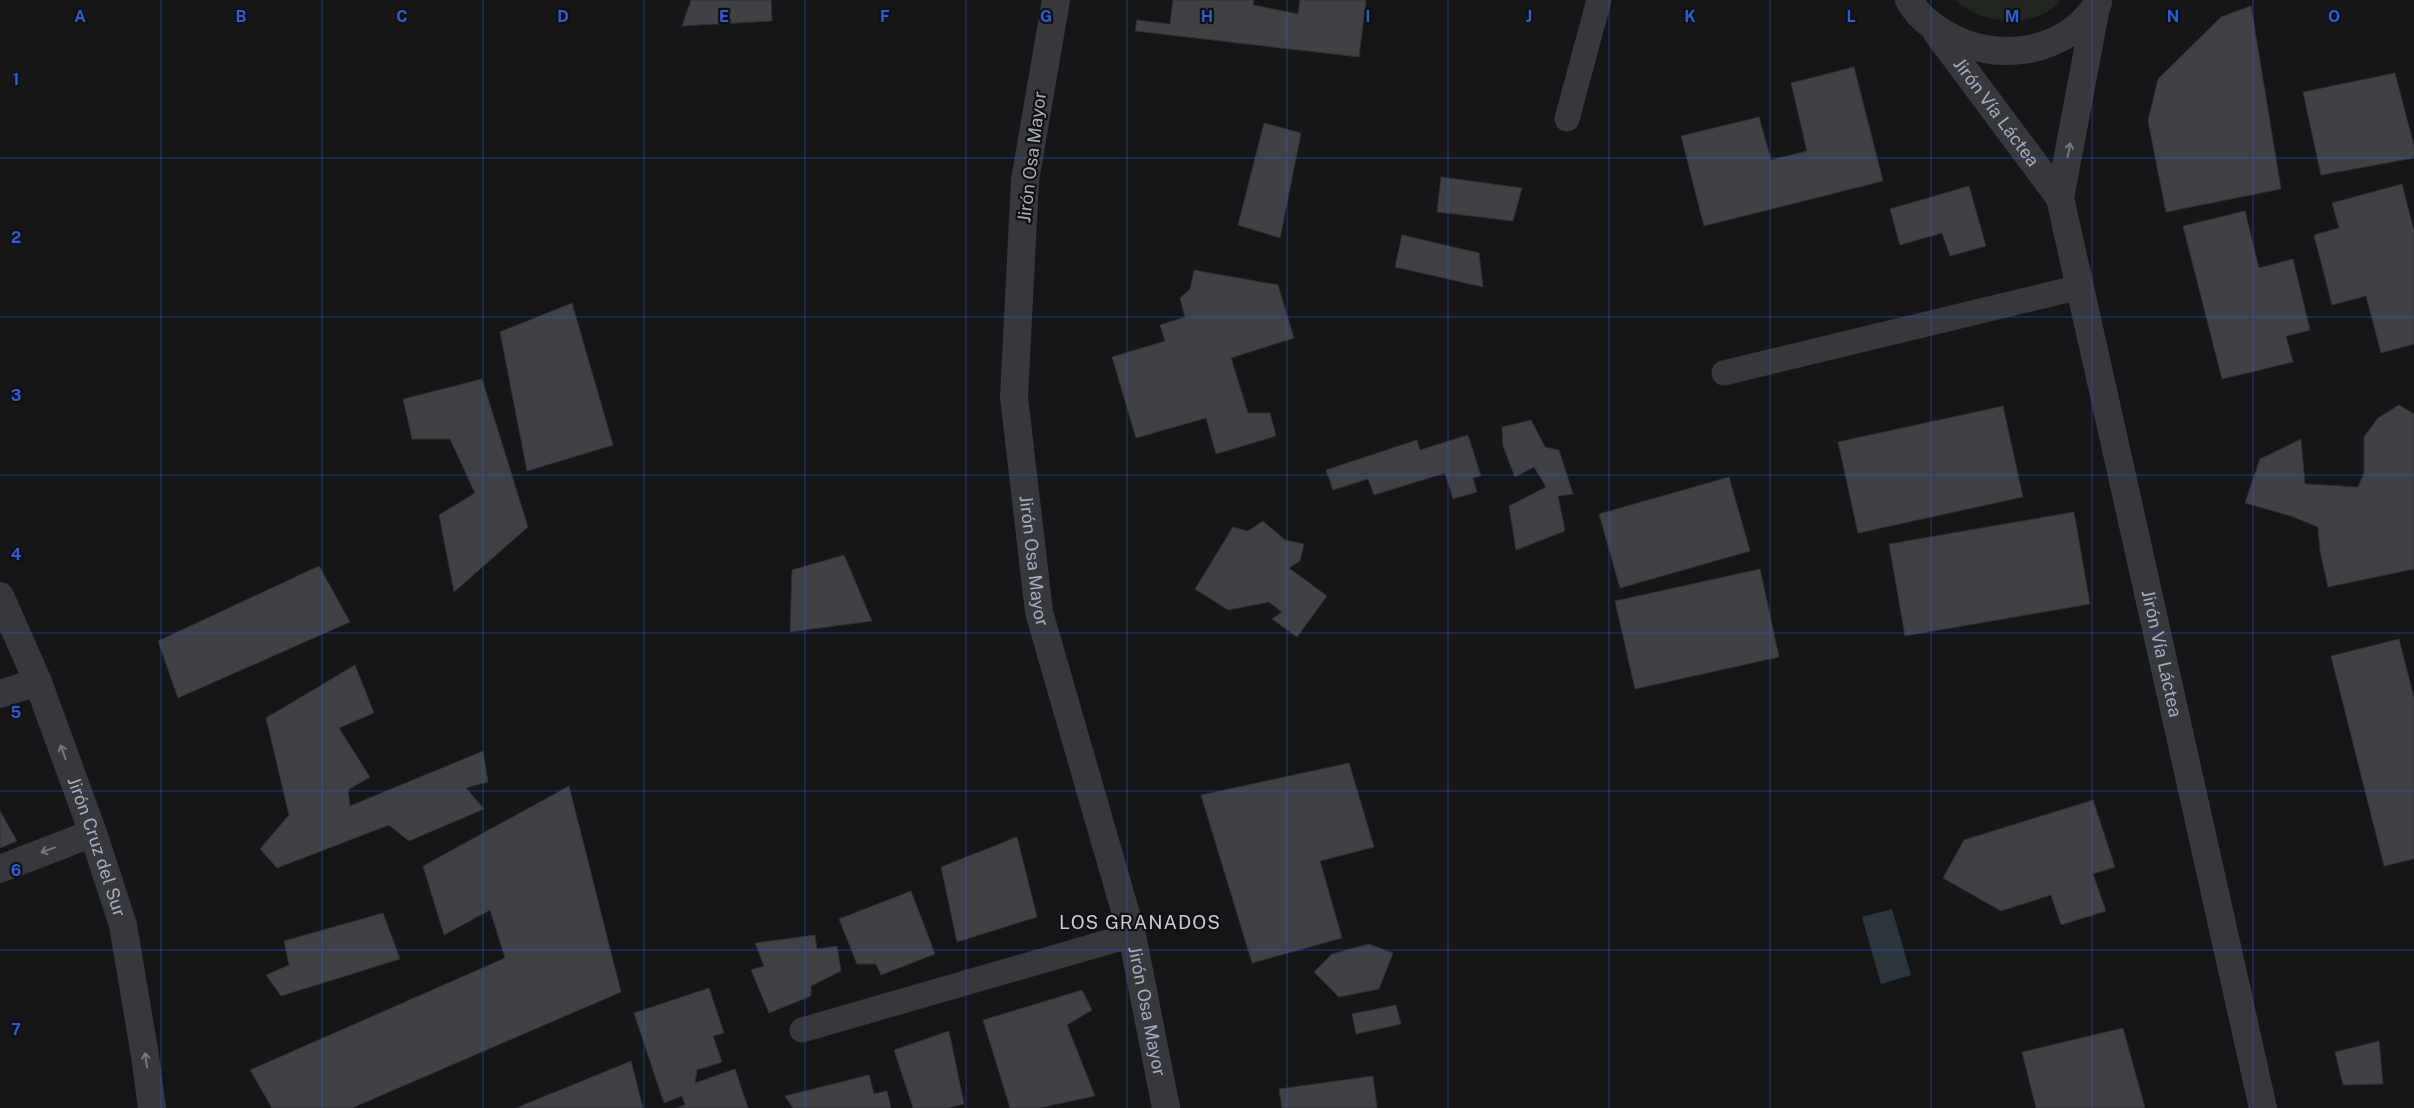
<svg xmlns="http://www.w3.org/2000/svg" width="2414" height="1108" viewBox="0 0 2414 1108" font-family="'Public Sans',sans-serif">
<rect width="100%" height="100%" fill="#161618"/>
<path fill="#1e261f" d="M1955,0H2061C2035,31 1982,25 1955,0Z"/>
<polygon fill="#2c353c" points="1892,909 1911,975 1881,984 1862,917"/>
<g fill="#404145" stroke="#303034">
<polygon points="691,0 771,0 772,21 682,26"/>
<polygon points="1173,0 1254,0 1253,5 1298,14 1300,0 1366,0 1359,57 1135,31 1137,20 1170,24"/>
<polygon points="2251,6 2281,189 2166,212 2148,121 2158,79 2221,17"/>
<polygon points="1854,67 1883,181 1704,226 1681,136 1759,117 1771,160 1807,151 1791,83"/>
<polygon points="2395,73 2414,146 2414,158 2321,175 2303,92"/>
<polygon points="1264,123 1301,133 1280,238 1238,225"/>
<polygon points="1441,177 1522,188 1513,221 1437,212"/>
<polygon points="2402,184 2414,231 2414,344 2381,353 2366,296 2332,305 2314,235 2339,228 2332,203"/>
<polygon points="1969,186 1986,246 1950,256 1942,233 1900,245 1890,209"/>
<polygon points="2245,211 2259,268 2293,259 2310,330 2286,336 2293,362 2222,379 2183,226"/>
<polygon points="1402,235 1479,253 1483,287 1395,267"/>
<polygon points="1194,270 1278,285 1294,338 1231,358 1248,413 1270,413 1276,436 1216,454 1206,418 1136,438 1112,357 1165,341 1160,325 1185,317 1180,298 1190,289"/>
<polygon points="572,303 613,445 527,471 500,332"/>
<polygon points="482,379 528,527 454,592 439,515 475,493 450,439 412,439 403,399"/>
<polygon points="2399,405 2414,414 2414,569 2328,587 2320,551 2318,527 2291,516 2245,503 2260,459 2301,439 2305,484 2358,487 2364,473 2364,437 2378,418"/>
<polygon points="2003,406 2023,497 1858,533 1838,442"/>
<polygon points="1531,420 1545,447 1559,450 1573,494 1558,496 1565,531 1516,550 1509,506 1546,487 1534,467 1515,477 1503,446 1502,427"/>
<polygon points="1468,435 1481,476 1473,478 1477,492 1453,499 1445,473 1374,495 1368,479 1333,490 1326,470 1417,440 1420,450"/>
<polygon points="1729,477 1750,551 1620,588 1599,514"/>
<polygon points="2074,512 2090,604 1905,636 1889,544"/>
<polygon points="1263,521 1285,540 1304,544 1300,561 1289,568 1327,596 1297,637 1272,619 1282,612 1269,602 1228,610 1195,589 1233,527 1248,531"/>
<polygon points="844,555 872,621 790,632 792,570"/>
<polygon points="319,566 350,622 178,698 158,641"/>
<polygon points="1760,569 1779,657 1635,689 1615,601"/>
<polygon points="2399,639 2414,698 2414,859 2384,866 2331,656"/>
<polygon points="355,665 374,713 339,728 370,777 348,790 350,806 483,751 488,782 466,788 484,809 409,841 389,825 277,868 260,849 289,815 266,718"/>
<polygon points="1349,763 1374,847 1320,861 1342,938 1252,963 1201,795"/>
<polygon points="569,786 621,992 352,1108 272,1108 250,1070 505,958 490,910 444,935 423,866"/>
<polygon points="2093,800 2115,867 2093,874 2106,911 2061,925 2051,895 2001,911 1943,878 1964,840"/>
<polygon points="0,811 17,841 0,848"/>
<polygon points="1017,837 1037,917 957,942 941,867"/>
<polygon points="911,891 935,954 881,975 876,964 857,964 839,919"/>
<polygon points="383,913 400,959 281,996 266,975 289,965 284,941"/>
<polygon points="815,935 817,949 837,946 841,971 811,986 811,996 769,1013 751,970 764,966 755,943"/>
<polygon points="1369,944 1393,953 1379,989 1339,997 1314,972 1332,954"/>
<polygon points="709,988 724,1033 713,1036 722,1062 697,1070 695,1083 735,1069 748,1108 676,1108 685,1105 682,1096 664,1103 634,1013"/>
<polygon points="1082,990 1092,1010 1067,1025 1095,1096 1039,1108 1010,1108 983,1020"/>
<polygon points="1396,1005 1401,1024 1356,1034 1352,1014"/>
<polygon points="2123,1028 2145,1108 2036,1108 2022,1052"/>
<polygon points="949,1031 964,1104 947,1108 913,1108 894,1050"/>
<polygon points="2379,1041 2383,1084 2343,1085 2335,1052"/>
<polygon points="631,1061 643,1108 516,1108"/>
<polygon points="869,1075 874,1094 887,1091 891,1108 793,1108 785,1096"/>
<polygon points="1373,1076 1377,1108 1282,1108 1279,1089"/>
</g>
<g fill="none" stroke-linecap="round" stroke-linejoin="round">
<g stroke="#37383d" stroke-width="25">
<polyline points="1567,119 1599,0"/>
<polyline points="1724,373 2080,287"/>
<polyline points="802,1030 1132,935"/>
</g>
<g stroke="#37383d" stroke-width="28">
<path id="s1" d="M1056,0L1025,180L1014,397L1039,612L1132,935L1166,1108"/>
<path d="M1909,0C1917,15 1931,26 1945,34C1995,64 2065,55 2098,3"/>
<path id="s2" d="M2096,7L2060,198L2263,1108"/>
<path id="s3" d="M1937,33L2060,198"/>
<path id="s4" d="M0,596L38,682L93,833L123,925L145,1056L152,1108"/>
<polyline points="0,694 38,682"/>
<polyline points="0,869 93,833"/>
</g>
</g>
<defs><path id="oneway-shaft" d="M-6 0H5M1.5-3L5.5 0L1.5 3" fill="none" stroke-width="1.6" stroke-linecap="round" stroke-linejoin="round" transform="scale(1.25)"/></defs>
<g stroke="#757881">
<use href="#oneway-shaft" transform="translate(2069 150) rotate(-79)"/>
<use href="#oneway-shaft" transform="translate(63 752) rotate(-110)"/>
<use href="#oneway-shaft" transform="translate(48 850) rotate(160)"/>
<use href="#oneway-shaft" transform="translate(146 1060) rotate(-98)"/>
</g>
<path fill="none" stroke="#325cd3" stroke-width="1" stroke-opacity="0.55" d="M161,0V1108M322,0V1108M483,0V1108M644,0V1108M805,0V1108M966,0V1108M1127,0V1108M1287,0V1108M1448,0V1108M1609,0V1108M1770,0V1108M1931,0V1108M2092,0V1108M2253,0V1108M0,158H2414M0,317H2414M0,475H2414M0,633H2414M0,791H2414M0,950H2414"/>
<g text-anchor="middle" stroke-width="4.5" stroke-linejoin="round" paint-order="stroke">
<g font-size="18" fill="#a8adb8" stroke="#111113">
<text dy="6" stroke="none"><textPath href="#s3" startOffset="99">Jirón Vía Láctea</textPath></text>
<text transform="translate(1032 157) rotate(-83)" y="6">Jirón Osa Mayor</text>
<text dy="6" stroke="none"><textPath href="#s1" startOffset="565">Jirón Osa Mayor</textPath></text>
<text dy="6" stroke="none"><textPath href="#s2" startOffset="661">Jirón Vía Láctea</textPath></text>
<text dy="6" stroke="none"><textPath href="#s4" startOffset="269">Jirón Cruz del Sur</textPath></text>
<text dy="6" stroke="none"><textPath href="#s1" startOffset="1030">Jirón Osa Mayor</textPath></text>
</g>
<g font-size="19" letter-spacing="1" fill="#c9ccd4" stroke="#111113">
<text x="1140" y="929">LOS GRANADOS</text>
</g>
</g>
<g font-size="16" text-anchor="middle" font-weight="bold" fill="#325cd3" stroke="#111113" stroke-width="4.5" stroke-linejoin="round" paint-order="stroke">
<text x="80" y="22">A</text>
<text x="241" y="22">B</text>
<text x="402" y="22">C</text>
<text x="563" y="22">D</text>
<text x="724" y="22">E</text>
<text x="885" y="22">F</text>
<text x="1046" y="22">G</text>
<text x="1207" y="22">H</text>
<text x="1368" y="22">I</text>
<text x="1529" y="22">J</text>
<text x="1690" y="22">K</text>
<text x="1851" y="22">L</text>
<text x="2012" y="22">M</text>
<text x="2173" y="22">N</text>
<text x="2334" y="22">O</text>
<text x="16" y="85">1</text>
<text x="16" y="243">2</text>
<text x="16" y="401">3</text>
<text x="16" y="560">4</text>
<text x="16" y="718">5</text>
<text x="16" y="876">6</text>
<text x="16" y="1035">7</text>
</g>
</svg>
